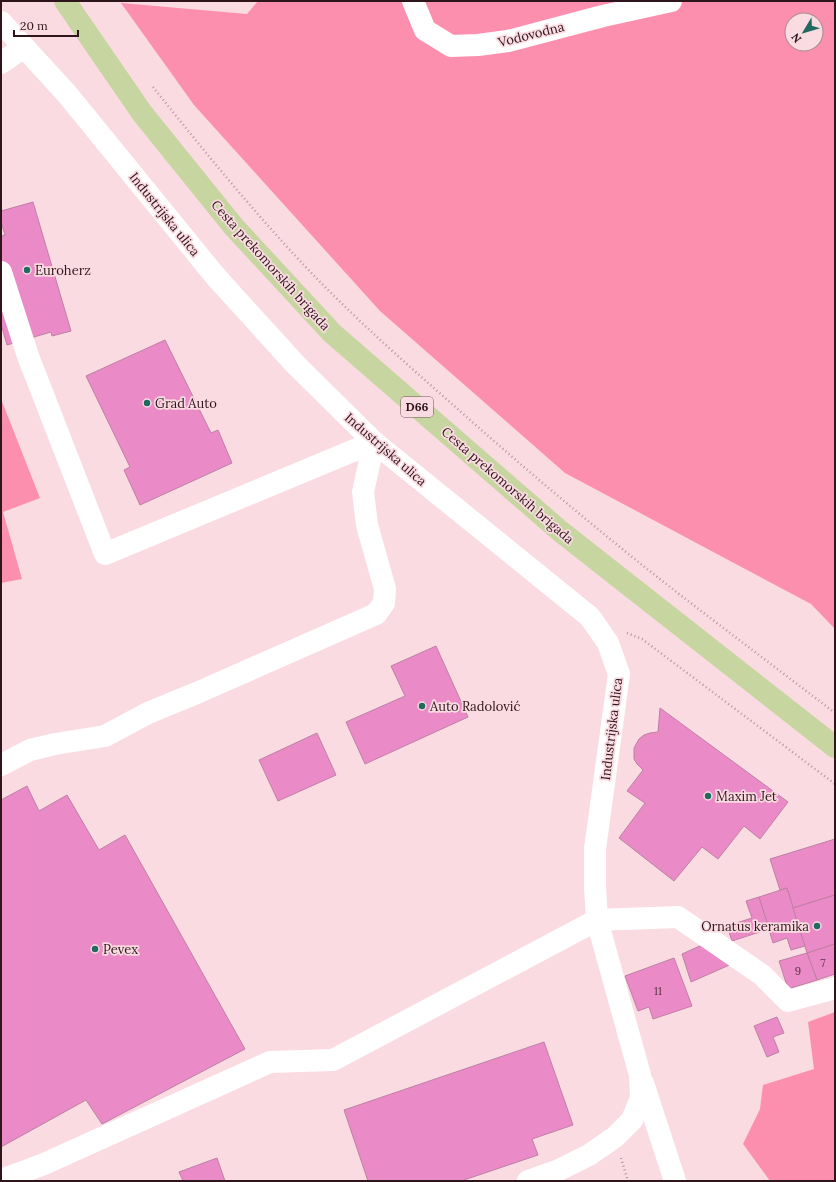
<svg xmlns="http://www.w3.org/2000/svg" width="836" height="1182" viewBox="0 0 836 1182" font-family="Lora,serif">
<rect width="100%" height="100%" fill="#fadbe1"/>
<g fill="#fd8fae" fill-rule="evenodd">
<path d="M258,1H835V629L811,604L565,473L380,311L194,105L121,3L247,14ZM792,20H816V44H792Z"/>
<polygon points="1,399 40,498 3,512 22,579 1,583"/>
<polygon points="835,1012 835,1181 770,1181 743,1144 760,1109 763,1085 814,1069 808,1022"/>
</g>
<g fill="#ea8ac6" stroke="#be80a5">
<polygon points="33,202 71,331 52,336 51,332 7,345 1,324 1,236 5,235 1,222 1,211"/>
<polygon points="165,340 211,433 218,430 232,463 140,505 124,470 130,467 86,376"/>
<polygon points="436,646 468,717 365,764 346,722 405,696 391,666"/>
<polygon points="660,708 788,802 760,839 744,826 718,859 702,847 674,881 619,838 645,803 627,791 643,770 637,764 634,759 634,748 639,739 644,735 650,733 658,732"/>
<polygon points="317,733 336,775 278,801 259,760"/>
<polygon points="27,786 39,811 67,795 99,850 125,835 245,1049 102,1124 86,1100 1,1147 1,800"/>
<polygon points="835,839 835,895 793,908 787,888 780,890 770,859"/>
<polygon points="787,888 805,946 791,950 787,938 773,943 759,897"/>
<polygon points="835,895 835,944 807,953 793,908"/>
<polygon points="759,897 769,929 732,941 727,926 752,918 746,901"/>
<polygon points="835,944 835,974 817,980 807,953"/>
<polygon points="702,945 734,963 691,982 682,954"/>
<polygon points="807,953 817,980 788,989 779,961"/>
<polygon points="674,958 692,1006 653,1019 649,1007 638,1011 625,976"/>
<polygon points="777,1017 784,1033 773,1037 779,1052 767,1057 754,1026"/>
<polygon points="544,1042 573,1125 532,1139 538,1155 461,1181 425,1181 425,1180 420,1181 368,1181 344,1110"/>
<polygon points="217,1158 225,1181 183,1181 179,1172"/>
</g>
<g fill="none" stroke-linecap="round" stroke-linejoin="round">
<g stroke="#b4969d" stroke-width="2.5" stroke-dasharray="1 3" stroke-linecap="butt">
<path d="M153,87C208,156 264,225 326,288C364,326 403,361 443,396C519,464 598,531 679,594C731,634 783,673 835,713"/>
<polyline points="627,633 642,639 835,784"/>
<polyline points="621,1158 628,1181"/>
</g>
<g stroke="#fff" stroke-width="22">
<polyline points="413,1 425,30 451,46 478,45 508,41 603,16 671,1"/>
<polyline points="1,22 67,94 216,277 296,365 374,442 590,617 608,643 619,674 595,849 595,887 597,920 640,1075 641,1098 632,1120 615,1137 589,1155 559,1170 528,1181"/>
<polyline points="1,63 24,47"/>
<polyline points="1,272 28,356 105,554 374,442"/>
<polyline points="1,765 30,750 55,744 105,736 148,713 199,692 376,614 384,603 385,589 367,525 363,492 374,442"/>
<polyline points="643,1083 675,1181"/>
<polyline points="1,1180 44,1164 270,1062 333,1060 597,920 678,917 762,975 788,1001 835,988"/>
</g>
<polyline stroke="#c7d6a0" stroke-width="22" points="65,1 142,113 234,227 332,333 560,531 835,747"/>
</g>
<g fill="#216a60" stroke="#fadbe1" stroke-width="1.5">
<circle cx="27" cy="270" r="4"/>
<circle cx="147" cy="403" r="4"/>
<circle cx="422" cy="706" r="4"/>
<circle cx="708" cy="796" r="4"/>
<circle cx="817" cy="926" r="4"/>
<circle cx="95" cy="949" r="4"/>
</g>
<g text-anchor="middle" stroke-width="3.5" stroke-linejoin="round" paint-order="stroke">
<g font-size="11" fill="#5d3246">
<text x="823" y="967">7</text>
<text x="798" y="975">9</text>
<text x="658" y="995">11</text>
</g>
<rect fill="#fadbe1" stroke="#6b5056" stroke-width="1" x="401" y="397" width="32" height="20" rx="3"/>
<g font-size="12" font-weight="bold" fill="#2e141b">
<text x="417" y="411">D66</text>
</g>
<g font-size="13" fill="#2e141b" stroke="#fadbe1">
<text transform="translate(531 34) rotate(-14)" y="5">Vodovodna</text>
<text transform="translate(165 214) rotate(51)" y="5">Industrijska ulica</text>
<text transform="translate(271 265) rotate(48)" y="5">Cesta prekomorskih brigada</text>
<text transform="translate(386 449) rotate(41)" y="5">Industrijska ulica</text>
<text transform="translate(508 485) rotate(41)" y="5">Cesta prekomorskih brigada</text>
<text transform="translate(611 729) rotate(-83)" y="5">Industrijska ulica</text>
</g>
<g font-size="13" fill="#2e141b" stroke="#fadbe1" text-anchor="start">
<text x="35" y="275">Euroherz</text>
<text x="155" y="408">Grad Auto</text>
<text x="430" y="711">Auto Radolović</text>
<text x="716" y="801">Maxim Jet</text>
<text x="809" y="931" text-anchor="end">Ornatus keramika</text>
<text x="103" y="954">Pevex</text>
</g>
</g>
<rect width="836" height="1182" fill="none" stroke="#2e141b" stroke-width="4"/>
<g transform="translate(804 32) rotate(232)"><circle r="19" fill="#fadbe1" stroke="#a88b92"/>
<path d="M0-3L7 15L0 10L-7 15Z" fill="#216a60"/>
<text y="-6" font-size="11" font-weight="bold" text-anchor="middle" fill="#2e141b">N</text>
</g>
<path d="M14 30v6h64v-6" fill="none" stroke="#2e141b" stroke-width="2"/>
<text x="20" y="30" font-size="12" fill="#2e141b" stroke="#fadbe1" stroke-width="3" paint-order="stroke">20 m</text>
</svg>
